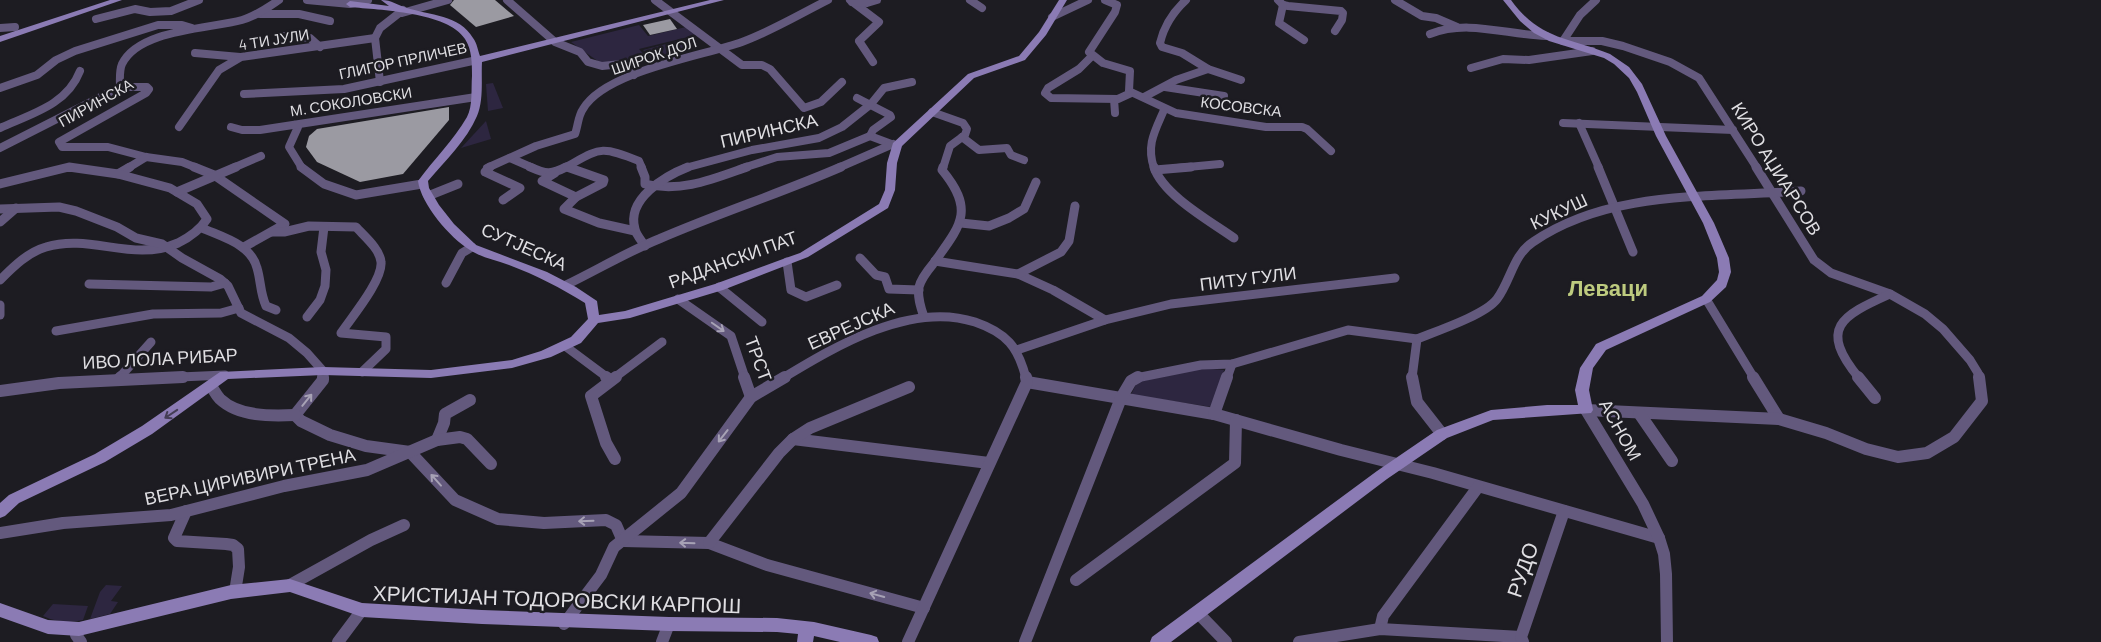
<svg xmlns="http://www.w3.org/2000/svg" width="2101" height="642" viewBox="0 0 2101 642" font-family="Barlow,sans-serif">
<rect width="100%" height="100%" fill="#1d1c22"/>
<g fill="#2d2640">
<polygon points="639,25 648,36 686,27 696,35 639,49 648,59 610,64 599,62 571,42"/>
<polygon points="685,39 694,48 652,59 643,50"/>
<polygon points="493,83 503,108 488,111 486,84"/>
<polygon points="486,121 491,139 461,148"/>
<polygon points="1202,368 1224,370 1215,404 1212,407 1131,395 1137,382"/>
<polygon points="106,585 122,586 111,601 118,602 110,614 90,619 100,592"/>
<path d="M53,604L88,606L83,620C69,623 55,622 43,616Z"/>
</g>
<g fill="#9b9aa2">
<polygon points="454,0 495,0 514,16 476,27 450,5"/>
<polygon points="670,19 677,29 650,35 643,25"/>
<polygon points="449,107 449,120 403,174 360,182 317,162 306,147 309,136 317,129"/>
</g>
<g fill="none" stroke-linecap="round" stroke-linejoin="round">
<g stroke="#63597d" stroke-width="8">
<polyline points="307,0 350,4 368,0"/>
<polyline points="507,0 555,42 580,52 588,62 602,66 621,64 634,75"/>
<polyline points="655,0 742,65 762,65 770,69 804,108 821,102 842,82"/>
<polyline points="850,0 879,22 859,41 873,62"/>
<polyline points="970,0 982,8"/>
<polyline points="1105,0 1117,5 1115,12 1089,52 1103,63 1130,71 1129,91 1131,92 1176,113 1266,127 1302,127 1307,129 1331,151"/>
<path d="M1186,0C1173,12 1164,26 1160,43L1162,47L1182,53L1208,69L1241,80"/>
<polyline points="1278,0 1283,5 1288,6 1341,11 1343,13 1342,20 1335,31"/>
<polyline points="1395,0 1422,16 1436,18 1457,27"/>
<polyline points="852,2 867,3 877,0"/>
<polyline points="1283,5 1279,23 1304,40"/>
<polyline points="402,13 448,0"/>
<polyline points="260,14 299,14 330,21"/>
<polyline points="1052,17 1088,0"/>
<polyline points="96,19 135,9 150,12 171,11 199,0"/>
<polyline points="0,28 15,27"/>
<path d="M1430,34C1468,19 1507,35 1546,36"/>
<polyline points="284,36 310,38 320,47"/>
<polyline points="1563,41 1602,41 1623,46 1670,62 1699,78 1757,168"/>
<polyline points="1563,41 1580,15 1596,0"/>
<polyline points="195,53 240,57"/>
<polyline points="1092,56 1079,69 1048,88 1045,93 1051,98 1118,99 1131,93"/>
<polyline points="1471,68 1503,59 1529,60 1592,51"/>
<polyline points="380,82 375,38 380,28 403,10"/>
<path d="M120,87C120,80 119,71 122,64C139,29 209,29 242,20C256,16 267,8 279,0"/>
<polyline points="1165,87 1224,96"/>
<polyline points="0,88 37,75 56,60 75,51 158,25 182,25 192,28"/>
<polyline points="244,94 344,89 477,60"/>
<polyline points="1144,97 1176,80 1208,69"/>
<polyline points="857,98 890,115 891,117 873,130 870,136 894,145"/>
<polyline points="1114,99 1115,113"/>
<polyline points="932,112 963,123 967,129 965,135 950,146 943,168"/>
<polyline points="1563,123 1733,130"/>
<polyline points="1579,123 1599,168"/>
<polyline points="295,125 298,127 289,147 302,168"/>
<polyline points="179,127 219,70 241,57 375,38"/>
<polyline points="231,127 242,130 260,130 476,97"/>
<path d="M0,128C31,114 67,105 80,71"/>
<polyline points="962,137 979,150 1007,148 1011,155 1024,160"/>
<polyline points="0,148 120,87 147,87 149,89 146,93 59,142 62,147 108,147 146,157 182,162 197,168"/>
<polyline points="510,158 533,168"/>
<polyline points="567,167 570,168"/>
<polyline points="65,168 76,168"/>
<polyline points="128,168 146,157"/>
<polyline points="233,168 261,156"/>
<path d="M487,168L536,146L575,134C578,126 578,116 583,109C605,71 703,56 742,42C772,31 800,14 828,0"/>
<path d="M564,168C601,148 599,145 639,161L642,168"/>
<polyline points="685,168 752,150 819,138 842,127 871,104 884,88 912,82"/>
<polyline points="743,168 777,157 829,153 870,136"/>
<polyline points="838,168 893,144"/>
<path d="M1154,168C1146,145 1155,131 1164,110"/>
<polyline points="1177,168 1220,164"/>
</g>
<g stroke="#63597d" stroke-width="9">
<polyline points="194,167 214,175 285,224 244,247"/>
<polyline points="301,167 324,184 356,195 422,184"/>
<polyline points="490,167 485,172 520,188 503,200"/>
<path d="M530,167C546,174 551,175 566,167"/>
<path d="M641,167L645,177V184C681,193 713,179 747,167"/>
<path d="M1154,167C1163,195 1210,221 1234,238"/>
<polyline points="1598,167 1633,252"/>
<polyline points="1756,167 1814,260 1831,273 1890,294 1925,314 1943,329 1970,360 1978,373 1979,378"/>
<polyline points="1155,170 1191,167"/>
<polyline points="555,173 542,181 576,197 603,183 604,180 567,167"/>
<polyline points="118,174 130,167"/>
<path d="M0,184L69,167L118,174L170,188L197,204L207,219C200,230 190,237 178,243C132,263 91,233 46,247C28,252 13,267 0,280"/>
<polyline points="177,192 236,167"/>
<polyline points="428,196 458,184"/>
<polyline points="576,197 564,209 599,223 635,231"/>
<polyline points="0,209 59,207 76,211 117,227 136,238 162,244 182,258 220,279 228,286 241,313 289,338 307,353 323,371 323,378"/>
<polyline points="0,222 16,208"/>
<polyline points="961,223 989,226 1009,218 1024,209 1036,182"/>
<path d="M202,228C222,237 251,244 257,268C261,281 260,293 266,306L276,310"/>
<path d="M272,232H284L309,226L356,227C364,236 380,249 381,262C383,280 351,318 341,333L386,337V349L362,372"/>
<path d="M645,246C642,241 636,235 635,229C626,199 665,176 688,167"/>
<polyline points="860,258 876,275 885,277 889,289 919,290"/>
<polyline points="935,261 1018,274 1053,290 1105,320"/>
<polyline points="787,262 791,290 806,297 837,285"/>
<polyline points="1018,274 1061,252 1069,241 1075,206"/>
<polyline points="446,283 462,253 472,247"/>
<polyline points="89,284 211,287 225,283"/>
<path d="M566,285C597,270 627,252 659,239C719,213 781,193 841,167"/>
<polyline points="719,287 762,322"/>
<polyline points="678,299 731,336 745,378"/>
<polyline points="1706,299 1754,378"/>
<polyline points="0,305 0,315"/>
<polyline points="307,317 320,300 325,286 326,270 321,252 324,227"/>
<path d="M924,317C921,308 917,297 919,287C921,279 928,270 933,264C960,226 976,211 942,170L943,167"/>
<polyline points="56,331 153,314 221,313 239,308"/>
<polyline points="565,346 608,378"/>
<polyline points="1017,350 1105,320 1171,304 1395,278"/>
<polyline points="119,378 151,342"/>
<polyline points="157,378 225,375"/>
<polyline points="614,378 662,342"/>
<path d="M783,378C836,346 911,301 975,322C1007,333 1018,347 1026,378"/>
<polyline points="1136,378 1201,365 1232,364 1348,330 1417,339"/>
<polyline points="1227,378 1232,364"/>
<path d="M1412,378L1417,339C1437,331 1485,315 1497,299C1511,280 1513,255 1533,242C1610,189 1712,198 1801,191"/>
<path d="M1859,378C1818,328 1841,316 1890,294"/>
</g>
<g stroke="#63597d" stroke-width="12">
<polyline points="323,377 323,380 295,415 301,421 330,435 366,446 410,452 455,500 498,519 544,523 606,520 616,525 623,541"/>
<polyline points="606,377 610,380"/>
<polyline points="744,377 751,397"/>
<polyline points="1412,377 1417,402 1442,434"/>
<polyline points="1753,377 1779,419"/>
<polyline points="1858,377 1875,398"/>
<polyline points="118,380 121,377"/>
<polyline points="1027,382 1214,414 1341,450 1433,473 1659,538"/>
<path d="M211,386C214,390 216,395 220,399C239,417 271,416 295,415"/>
<polyline points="0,391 59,383 183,377"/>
<polyline points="1586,410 1779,419 1826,433 1866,449 1898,457 1927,453 1954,437 1982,401 1979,377"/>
<polyline points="1586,410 1643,504 1659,538 1664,554 1666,574 1667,642"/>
<polyline points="1639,413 1672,461"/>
<polyline points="1214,414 1227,377"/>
<polyline points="793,439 989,463"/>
<polyline points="437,440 444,423 445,414 470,400"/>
<polyline points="615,459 606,443 591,396 616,377"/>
<polyline points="186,511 174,538 177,541 226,544 233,545 238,549 239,567 235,592"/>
<polyline points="0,533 63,523 171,515 284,486 367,470 437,440 460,437 467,439 491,464"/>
<polyline points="623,541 709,543 767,565 924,608"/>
<polyline points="709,543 779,453 793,439 810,428 909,387"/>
<polyline points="1076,580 1235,463 1236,420"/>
<polyline points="290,585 371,540 404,525"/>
<polyline points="1198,613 1226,642"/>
<polyline points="564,624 601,575 614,547 681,493 751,397 785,377"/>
<polyline points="1380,629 1383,616 1478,487"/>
<polyline points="76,635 81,642"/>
<polyline points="338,642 362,610"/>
<polyline points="662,642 667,629"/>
<polyline points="908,642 1027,382 1026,377"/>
<polyline points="1025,642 1121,398 1131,381 1138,377"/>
<polyline points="1299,642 1380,629 1521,637"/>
<polyline points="1523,642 1521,637 1564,511"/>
</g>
<g fill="#8b7bb4" fill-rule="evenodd">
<polygon points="110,0 122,0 0,42 0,36"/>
<path d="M381,0C392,0 397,5 407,8C429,15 460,15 473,38C477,43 478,51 480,56L710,0H724L482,62C481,78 484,100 477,116C467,140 445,161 428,181L429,188L439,205L454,224L476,245L547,272L576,287L597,301L599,315L625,311L715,284L783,259L800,253L879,204L885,190L887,163L893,143L968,74L1019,56L1039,32L1059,0H1067L1046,35L1025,60L974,78L902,146L897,163L895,190L888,208L808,257L723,290L630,318L598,323L581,343L551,357L512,368L431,378L323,375L228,379L152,434L105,462L19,503L5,516L0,518V503L9,495L95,454L142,426L220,372L323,367L431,370L512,360L541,351L571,337L588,319L585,303C561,288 536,275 509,265C496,260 482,258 470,250C450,238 421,204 418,181C434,159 453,141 467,117C473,106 471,89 472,76C472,63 472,50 465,39C448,12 379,10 350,7L346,4L350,1L389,6Z"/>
<path d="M1503,0H1511C1540,40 1568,37 1610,54L1629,67L1642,84L1666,136L1714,223L1729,258L1731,272L1726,287L1710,302L1606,350L1593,368L1589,390L1593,410L1591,413L1493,420L1447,438L1387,479L1171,642H1150L1152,637L1377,471L1437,430L1491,410L1547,405H1578L1575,390L1580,368L1596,344L1702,296L1717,280L1719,272L1717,258L1703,223L1656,136L1637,92L1629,78L1614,64L1604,58L1549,41L1534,33L1520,21Z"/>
<polygon points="290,579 362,603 482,610 669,617 777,618 814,622 871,635 877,637 879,642 840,642 814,636 813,642 797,642 798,634 777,632 669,631 482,624 362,617 290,592 231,599 79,636 48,634 0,617 0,603 48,620 79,622 231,585"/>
</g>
</g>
<defs><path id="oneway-shaft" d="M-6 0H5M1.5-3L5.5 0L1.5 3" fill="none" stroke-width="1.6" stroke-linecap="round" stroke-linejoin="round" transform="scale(1.25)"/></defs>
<g stroke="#a7a2b5">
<use href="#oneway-shaft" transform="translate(718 327) rotate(35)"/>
<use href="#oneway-shaft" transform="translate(307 400) rotate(-51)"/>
<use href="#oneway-shaft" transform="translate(723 436) rotate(128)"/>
<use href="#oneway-shaft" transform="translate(436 480) rotate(-132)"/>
<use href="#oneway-shaft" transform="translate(586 521) rotate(178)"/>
<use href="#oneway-shaft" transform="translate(687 543) rotate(-178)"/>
<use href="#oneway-shaft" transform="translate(877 595) rotate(-165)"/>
</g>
<use stroke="#443d55" href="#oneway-shaft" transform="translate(171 414) rotate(146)"/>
<g text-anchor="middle" stroke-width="5" stroke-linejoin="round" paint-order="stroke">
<g font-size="15" fill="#dfdee2" stroke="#1d1c22">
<text transform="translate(274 40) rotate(-9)" y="5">4 ТИ ЈУЛИ</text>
<text transform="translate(654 56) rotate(-19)" y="5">ШИРОК ДОЛ</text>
<text transform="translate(403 61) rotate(-12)" y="5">ГЛИГОР ПРЛИЧЕВ</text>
<text transform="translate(351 102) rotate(-9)" y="5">М. СОКОЛОВСКИ</text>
<text transform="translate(96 103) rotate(-29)" y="5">ПИРИНСКА</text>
<text transform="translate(1241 107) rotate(7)" y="5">КОСОВСКА</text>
</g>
<g font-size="18" fill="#dfdee2" stroke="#1d1c22">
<text transform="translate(769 131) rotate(-13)" y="6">ПИРИНСКА</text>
<text transform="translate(1776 169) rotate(58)" y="6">КИРО АЏИАРСОВ</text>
<text transform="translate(1559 212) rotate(-25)" y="6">КУКУШ</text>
<text transform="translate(524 247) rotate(24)" y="6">СУТЈЕСКА</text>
<text transform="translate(733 260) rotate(-20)" y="6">РАДАНСКИ ПАТ</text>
<text transform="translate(1248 279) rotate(-7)" y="6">ПИТУ ГУЛИ</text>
<text transform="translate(851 326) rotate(-24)" y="6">ЕВРЕЈСКА</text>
<text transform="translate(160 359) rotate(-3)" y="6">ИВО ЛОЛА РИБАР</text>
<text transform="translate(758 359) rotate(70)" y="6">ТРСТ</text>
<text transform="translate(1620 430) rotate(61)" y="6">АСНОМ</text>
<text transform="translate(250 477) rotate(-12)" y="6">ВЕРА ЦИРИВИРИ ТРЕНА</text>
</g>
<g font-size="21" fill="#dfdee2" stroke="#1d1c22">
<text transform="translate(1523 570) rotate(-71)" y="7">РУДО</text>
<text transform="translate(557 600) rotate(2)" y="7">ХРИСТИЈАН ТОДОРОВСКИ КАРПОШ</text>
</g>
<g font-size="22" font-weight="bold" fill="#becb7f" stroke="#1d1c22">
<text x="1608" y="296">Леваци</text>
</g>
</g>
</svg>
